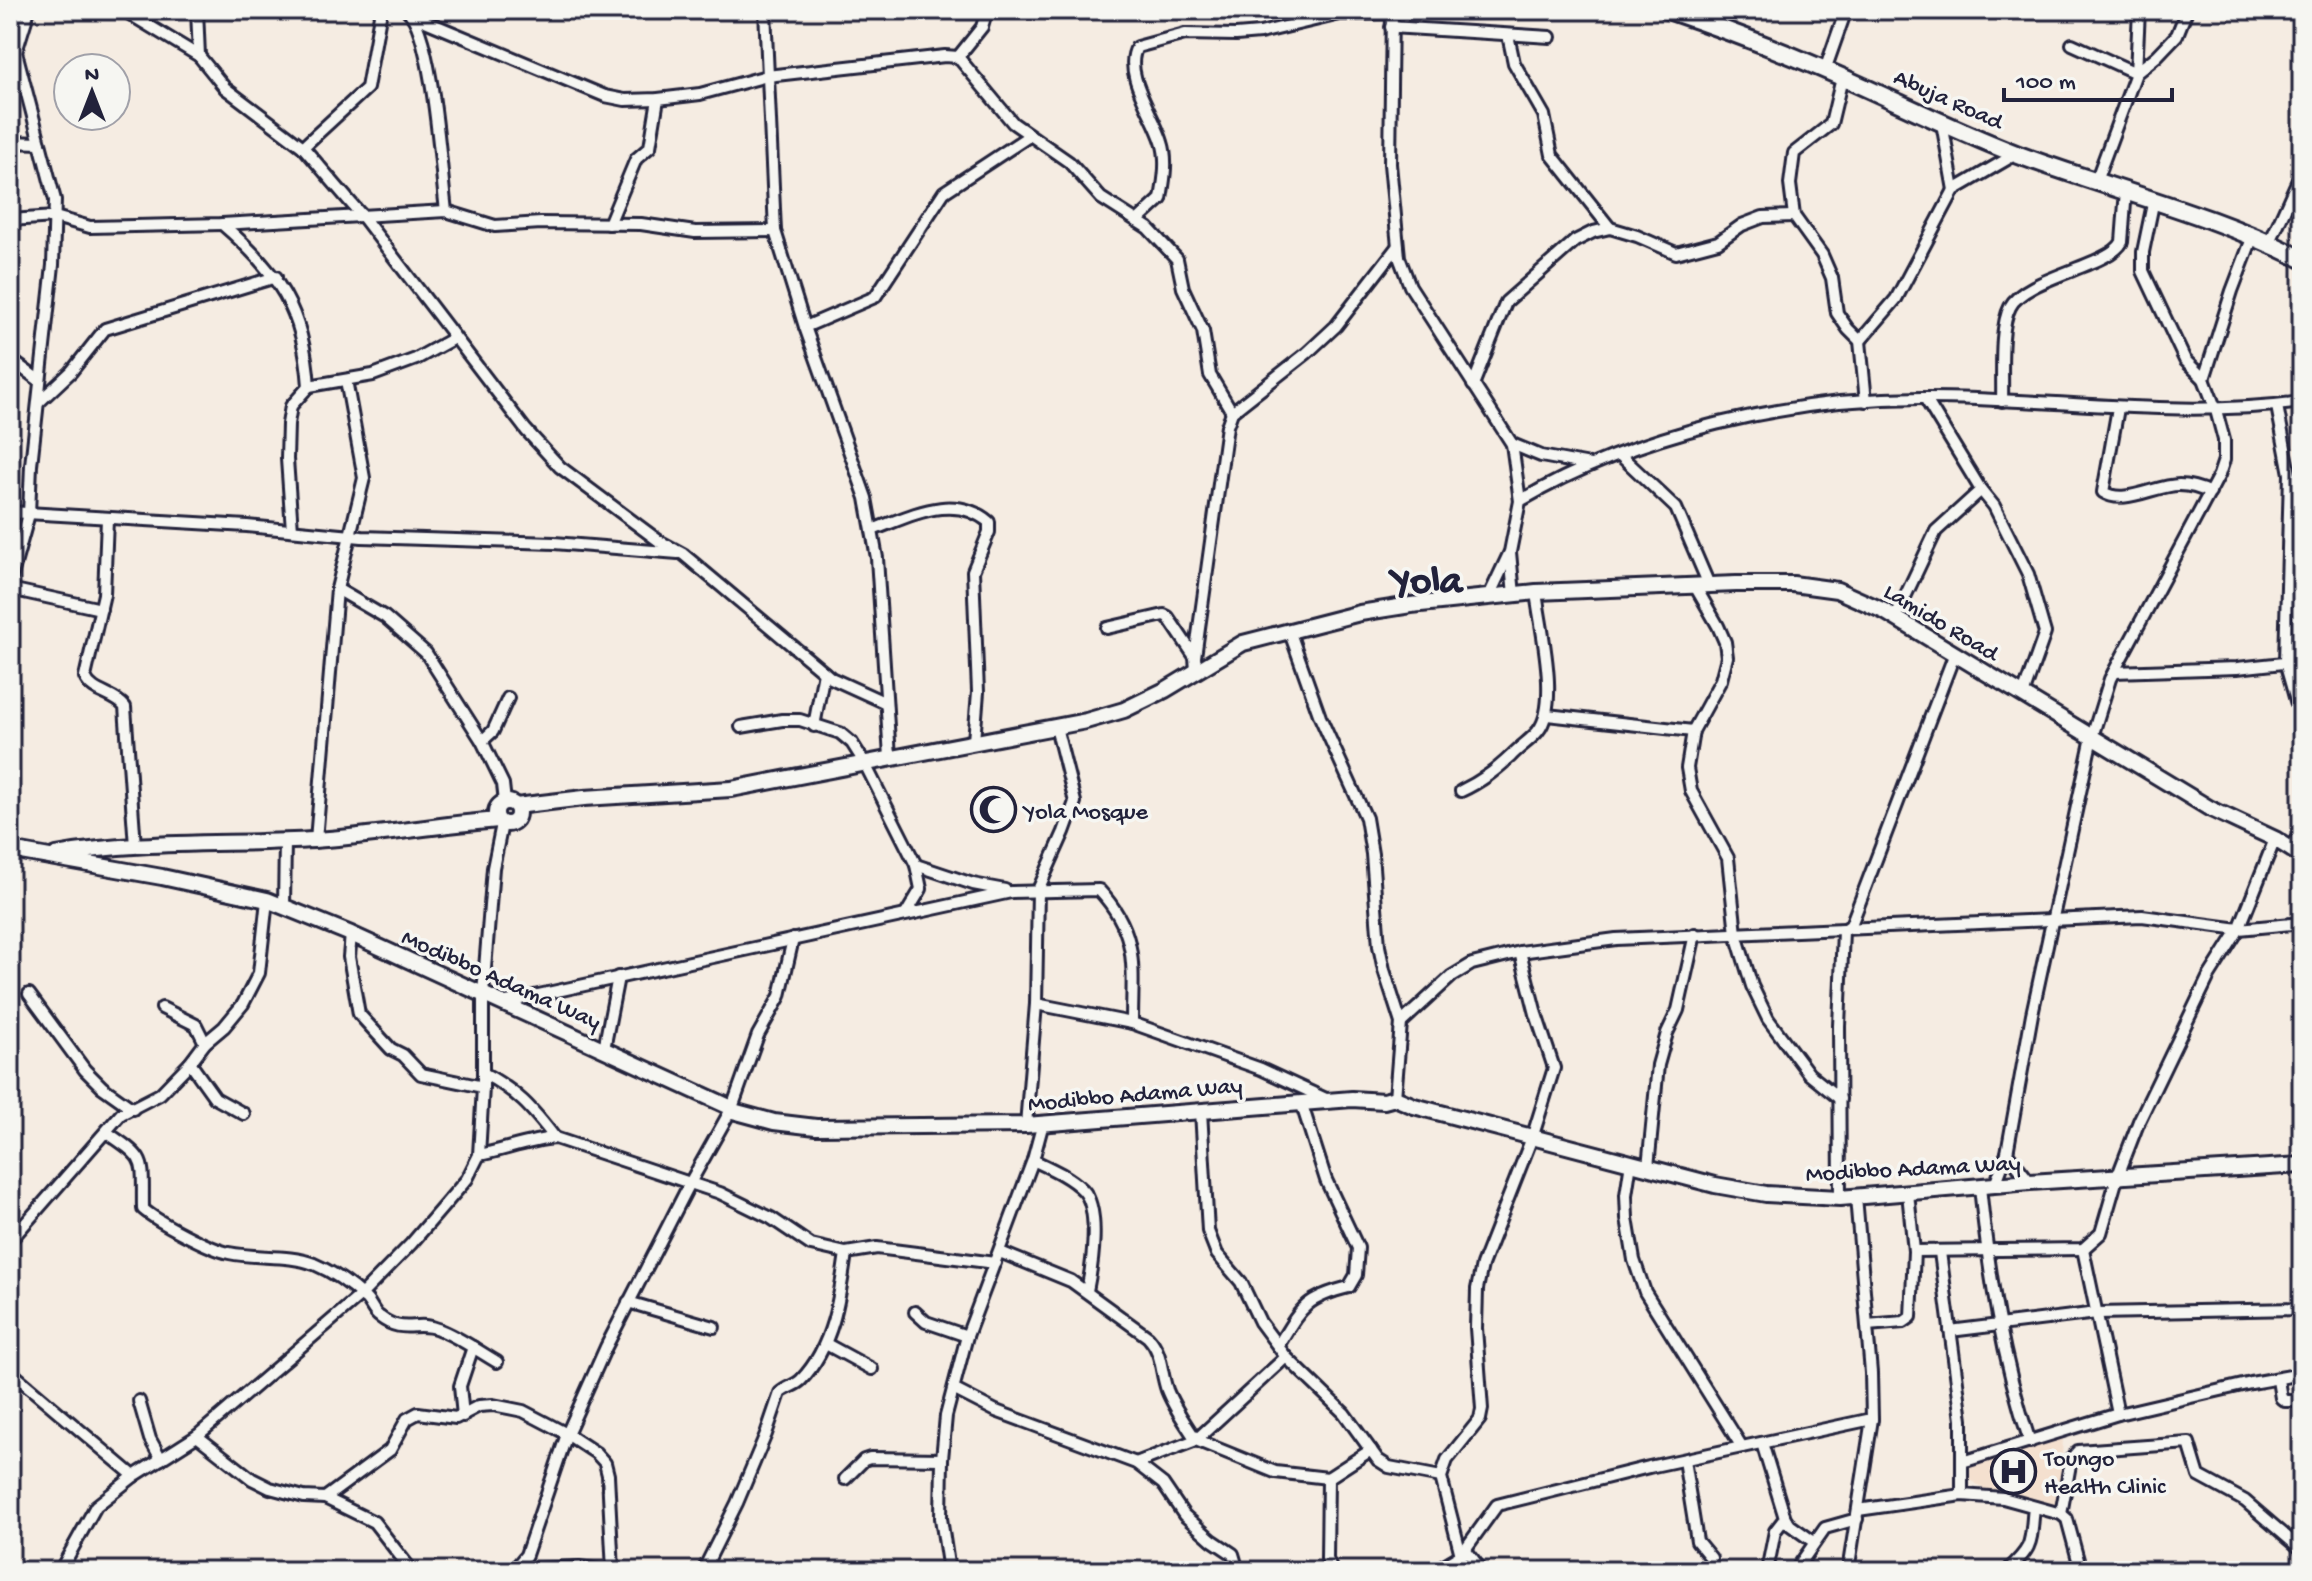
<svg xmlns="http://www.w3.org/2000/svg" width="2312" height="1581" viewBox="0 0 2312 1581" font-family="'Gochi Hand',sans-serif">
<rect width="100%" height="100%" fill="#f5ece2"/>
<filter id="ink" filterUnits="userSpaceOnUse"><feTurbulence type="fractalNoise" baseFrequency=".0125" numOctaves="2"/><feDisplacementMap in="SourceGraphic" scale="16" xChannelSelector="R" yChannelSelector="G"/><feConvolveMatrix kernelMatrix="1 2 1 2 8 2 1 2 1" color-interpolation-filters="sRGB"/></filter>
<g filter="url(#ink)">
<polygon fill="#f4e0cf" points="2063,1435 2060,1505 2007,1505 1965,1476 1965,1466 1988,1461 1988,1456 2020,1451 2021,1447"/>
<g fill="none" stroke-linecap="round" stroke-linejoin="round">
<defs>
<g id="street">
<polyline points="123,10 199,56 225,88 303,147 363,217 526,430 560,467 659,541 683,554 831,678 886,703"/>
<polyline points="197,10 199,56"/>
<path d="M407,10C433,32 441,173 446,211"/>
<polyline points="765,10 775,231 805,327 866,498 877,558 890,757"/>
<polyline points="1392,10 1390,164 1399,257 1410,286 1512,444 1520,501"/>
<polyline points="413,16 605,96 625,100 658,99 700,94 767,76 945,56 958,57 1013,123 1069,162 1101,198 1148,228 1177,259 1183,288 1203,331 1210,375 1232,412"/>
<polyline points="1391,27 1550,37"/>
<polyline points="1508,35 1514,63 1544,115 1552,155 1610,228"/>
<polyline points="2072,44 2136,73 2139,10"/>
<polyline points="958,57 982,27 987,10"/>
<polyline points="1825,70 1846,10"/>
<polyline points="1842,78 1831,124 1794,153 1790,184 1794,216 1822,255 1832,278 1837,313 1848,329 1860,341 1866,401"/>
<polyline points="1942,123 1954,190"/>
<polyline points="10,142 40,143"/>
<polyline points="303,147 367,88 381,10"/>
<polyline points="2096,181 2136,73 2157,56 2177,35 2187,10"/>
<polyline points="10,220 55,217 90,227 222,224 446,211 495,226 541,223 641,224 695,232 775,231"/>
<path d="M1137,221L1161,199C1164,181 1168,160 1162,142C1154,115 1122,73 1137,47L1185,34L1236,35L1260,33L1340,14L1391,13"/>
<path d="M222,224C278,272 304,310 309,386L291,406L288,424L287,459L292,530"/>
<polyline points="609,224 636,159 650,147 658,99"/>
<polyline points="2270,242 2302,171"/>
<polyline points="805,327 875,297 944,192 1029,136"/>
<polyline points="1860,341 1896,299 1954,190 2016,154"/>
<polyline points="10,359 40,381"/>
<polyline points="2204,379 2232,291 2253,236"/>
<polyline points="1473,385 1506,302 1575,241 1593,232 1610,228 1637,236 1676,253 1718,242 1742,225 1763,217 1794,216"/>
<polyline points="309,386 373,375 416,359 454,338"/>
<polyline points="1925,398 1981,490 1994,506 2028,574 2045,633 2023,695"/>
<path d="M2002,401C2003,376 1999,328 2010,307C2025,277 2110,266 2122,242L2126,190"/>
<polyline points="38,403 71,372 105,329 276,277"/>
<polyline points="2277,406 2290,474 2285,662 2302,722"/>
<path d="M2118,408L2103,492C2124,506 2155,485 2179,485C2190,485 2200,488 2210,493"/>
<polyline points="1512,444 1541,456 1590,465"/>
<polyline points="1620,455 1676,508 1709,585"/>
<polyline points="10,512 247,526 362,537 554,543 678,553"/>
<path d="M107,519L104,594L85,677C92,694 114,693 125,707L135,846"/>
<path d="M872,530C911,516 953,492 989,522V532L973,571L978,692L974,741"/>
<polyline points="10,582 29,514 31,465 53,265 55,200 16,52 29,10"/>
<polyline points="1695,586 1718,626 1725,642 1727,657 1721,680 1693,731 1687,768 1691,791 1728,858 1736,934 1752,986 1768,1019 1809,1074 1840,1099"/>
<polyline points="10,589 101,609"/>
<polyline points="337,589 385,617 426,653 482,741 503,784 505,802"/>
<path d="M1514,595L1510,552L1520,501C1636,433 1793,397 1927,398C2053,398 2177,419 2302,402"/>
<polyline points="1489,596 1509,554"/>
<polyline points="1895,618 1936,531 1981,490"/>
<polyline points="1107,628 1164,615 1168,617 1195,657"/>
<polyline points="1289,630 1320,717 1366,818 1372,854 1379,946 1384,970 1401,1023 1395,1098"/>
<polyline points="1196,671 1195,657 1227,426 1232,412 1307,353 1336,326 1397,247"/>
<polyline points="2114,672 2237,668 2302,661"/>
<polyline points="1547,715 1693,731"/>
<polyline points="814,726 824,672"/>
<polyline points="741,727 782,720 800,720 840,733 852,743 864,762 916,865 921,889 906,914"/>
<polyline points="482,741 493,731 508,698"/>
<path d="M1461,791C1482,781 1495,771 1511,756C1519,747 1531,740 1538,731C1560,704 1540,626 1536,592"/>
<polyline points="316,840 337,589 364,478 346,380"/>
<polyline points="2290,849 2302,833"/>
<polyline points="916,865 973,884 1005,890"/>
<polyline points="284,906 285,841"/>
<polyline points="351,934 349,957 359,1014 391,1049 403,1055 421,1074 483,1087"/>
<polyline points="29,994 85,1070 102,1087 133,1109"/>
<path d="M502,1003L1011,892L1099,890C1140,934 1132,969 1132,1023"/>
<polyline points="1036,1004 1132,1023 1261,1069 1326,1099"/>
<polyline points="162,1008 196,1025 205,1043"/>
<polyline points="1401,1023 1452,976 1472,964 1520,952 1616,939 2142,916 2239,929 2302,923"/>
<polyline points="604,1049 618,977"/>
<polyline points="190,1063 215,1098 244,1114"/>
<path d="M483,1073C517,1091 532,1108 555,1138"/>
<polyline points="1201,1111 1208,1231 1217,1254 1241,1282 1260,1322 1286,1357 1344,1413 1378,1460 1389,1467 1441,1477"/>
<polyline points="1026,1125 1036,1004 1038,890 1064,832 1075,802 1056,727"/>
<path d="M106,1132C149,1161 142,1158 143,1209C158,1222 209,1249 229,1253C257,1259 288,1254 314,1264C333,1272 351,1285 365,1298C371,1303 373,1313 380,1317C403,1335 417,1320 438,1329C459,1337 478,1351 497,1362"/>
<polyline points="2007,1153 2030,1182"/>
<path d="M479,1155C505,1150 529,1140 555,1138L720,1193L771,1218L811,1245L846,1253L877,1248L995,1263"/>
<path d="M1033,1160C1050,1168 1069,1176 1083,1190C1101,1209 1092,1267 1087,1291"/>
<polyline points="1631,1162 1626,1195 1627,1218 1634,1260 1645,1292 1742,1447"/>
<polyline points="1648,1167 1658,1065 1667,1033 1678,1010 1695,934"/>
<polyline points="1995,1185 2007,1153 2032,1014 2092,737 2110,679 2219,475 2224,460 2224,440 2216,410 2204,379 2185,360 2143,271 2143,252 2154,199"/>
<path d="M1980,1187C1989,1274 2002,1359 2030,1442"/>
<polyline points="1840,1198 1839,1026 1843,931 1851,925 1955,653"/>
<polyline points="10,1241 121,1114 160,1094 190,1063 205,1043 224,1027 243,1004 259,973 267,900"/>
<polyline points="2083,1249 2118,1414"/>
<polyline points="1914,1251 2083,1249 2101,1233 2117,1178 2139,1121 2208,978 2239,929 2275,839"/>
<path d="M1000,1252L1071,1281L1148,1337C1163,1353 1160,1370 1167,1390C1174,1408 1186,1424 1196,1440L1286,1357"/>
<polyline points="1940,1252 1962,1420 1962,1495"/>
<polyline points="628,1302 714,1327"/>
<polyline points="915,1312 926,1322 967,1336"/>
<polyline points="1867,1325 1904,1322 1911,1317 1914,1251 1908,1193"/>
<polyline points="1950,1331 2097,1313 2302,1309"/>
<polyline points="826,1344 872,1369"/>
<path d="M1278,1346C1301,1308 1304,1298 1349,1287L1356,1275L1358,1248L1326,1180L1301,1102"/>
<polyline points="10,1371 134,1476"/>
<polyline points="2278,1380 2281,1398 2285,1401 2302,1401"/>
<polyline points="955,1390 996,1411 1136,1463 1163,1484 1184,1515 1212,1540 1233,1554 1238,1571"/>
<polyline points="139,1401 150,1439 161,1459"/>
<polyline points="463,1416 460,1386 473,1347"/>
<polyline points="197,1436 252,1479 270,1488 304,1497 325,1498 374,1522 412,1571"/>
<polyline points="1762,1443 1785,1518 1790,1525 1814,1542"/>
<polyline points="1684,1460 1697,1541 1711,1558 1712,1571"/>
<polyline points="1962,1462 2118,1414 2251,1383 2302,1374"/>
<polyline points="1136,1463 1196,1440 1275,1472 1328,1478 1371,1450"/>
<polyline points="1328,1478 1327,1559 1332,1571"/>
<polyline points="845,1479 864,1460 870,1458 942,1459"/>
<polyline points="325,1498 390,1450 407,1419 418,1413 456,1418 479,1406 493,1405 523,1411 567,1434 596,1453 605,1463 608,1475 613,1571"/>
<polyline points="1858,1510 1962,1495 2003,1498 2061,1514 2067,1519 2081,1571"/>
<polyline points="2061,1514 2071,1459 2078,1451 2189,1443 2199,1476 2245,1501 2302,1550"/>
<polyline points="1462,1553 1466,1550 1482,1571"/>
<polyline points="1461,1555 1441,1477 1447,1460 1480,1419 1482,1409 1476,1328 1477,1289 1482,1265 1533,1135 1554,1068 1536,1014 1520,952"/>
<polyline points="538,1569 579,1567 608,1571"/>
<polyline points="60,1571 96,1506 134,1476 197,1436 361,1295 411,1244 467,1179 479,1155 483,1087 483,994 493,868 502,824"/>
<polyline points="513,1571 526,1555 567,1434 606,1347 690,1183 732,1108 758,1035 780,996 793,939"/>
<path d="M703,1571L737,1503L766,1434L780,1393C786,1387 795,1386 801,1380C833,1347 840,1297 846,1253"/>
<polyline points="949,1571 941,1518 942,1459 946,1416 967,1336 1033,1160 1043,1123"/>
<polyline points="1434,1571 1461,1555 1497,1505 1649,1467 1872,1419"/>
<polyline points="1767,1571 1775,1531 1785,1518"/>
<polyline points="1795,1571 1825,1528 1857,1519"/>
<polyline points="1848,1571 1872,1419 1871,1373 1856,1197"/>
<path d="M2007,1571C2035,1545 2030,1543 2034,1507"/>
</g>
<g id="secondary">
<circle cx="507" cy="813" r="11"/>
<polyline points="516,806 584,798 731,789 1086,721 1124,710 1165,690 1243,643 1360,613 1411,605 1536,592 1736,584 1793,584 1837,590 1884,611 2209,808 2275,839 2302,856"/>
<polyline points="10,850 162,877 267,900 351,934 732,1108 733,1111 774,1122 816,1127 1026,1125 1352,1099 1384,1101 1395,1098 1414,1106 1715,1185 1766,1194 1840,1198 2030,1182 2302,1165"/>
<path d="M56,855C141,840 228,845 314,840C375,836 436,825 498,820"/>
</g>
<path id="primary" d="M1668,10C1718,27 1767,45 1816,66C1883,94 1948,128 2016,154C2112,190 2211,213 2302,259"/>
</defs>
<use href="#street" stroke="#22223b" stroke-width="16"/>
<use href="#secondary" stroke="#22223b" stroke-width="20"/>
<use href="#primary" stroke="#22223b" stroke-width="22"/>
<use href="#street" stroke="#f6f6f2" stroke-width="10"/>
<use href="#secondary" stroke="#f6f6f2" stroke-width="14"/>
<use href="#primary" stroke="#f6f6f2" stroke-width="16"/>
</g>
</g>
<defs>
<symbol id="mosque-ring" viewBox="-11 -11 22 22"><circle r="9.5" fill="#f6f6f2" stroke="#22223b" stroke-width="1.5"/><path d="M3.5-4.9A6 6 0 1 0 3.5 4.9A5 5 0 1 1 3.5-4.9Z" fill="#22223b"/></symbol>
<symbol id="hospital-ring" viewBox="-11 -11 22 22"><circle r="9.5" fill="#f6f6f2" stroke="#22223b" stroke-width="1.5"/><path d="M-5-5h3v3.5h4V-5h3V5h-3V1.5h-4V5h-3Z" fill="#22223b"/></symbol>
</defs>
<g fill-rule="evenodd">
<use href="#mosque-ring" x="968" y="784" width="51" height="51"/>
<use href="#hospital-ring" x="1988" y="1446" width="51" height="51"/>
</g>
<g text-anchor="middle" stroke-width="7" stroke-linejoin="round" paint-order="stroke">
<g font-size="24" fill="#22223b" stroke="#f6f6f2">
<text transform="translate(1949 98) rotate(24)" y="8">Abuja Road</text>
<text transform="translate(1942 621) rotate(31)" y="8">Lamido Road</text>
<text transform="translate(502 978) rotate(24)" y="8">Modibbo Adama Way</text>
<text transform="translate(1135 1093) rotate(-5)" y="8">Modibbo Adama Way</text>
<text transform="translate(1913 1167) rotate(-3)" y="8">Modibbo Adama Way</text>
</g>
<g font-size="24" fill="#22223b" stroke="#f6f6f2" text-anchor="start">
<text x="1024" y="818">Yola Mosque</text>
<text x="2044" y="1465">Toungo<tspan x="2044" dy="28">Health Clinic</tspan></text>
</g>
<g font-size="40" font-weight="bold" fill="#22223b" stroke="#f6f6f2">
<text x="1427" y="591">Yola</text>
</g>
</g>
<rect width="2312" height="1581" fill="none" stroke="#f6f6f2" stroke-width="40"/>
<rect x="20" y="20" width="2272" height="1541" fill="none" stroke="#22223b" stroke-width="3" filter="url(#ink)"/>
<g transform="translate(92 92)"><circle r="38" fill="#f6f6f2" stroke="#a1a1a9" stroke-width="2"/>
<path d="M0-6L14 30L0 20L-14 30Z" fill="#22223b"/>
<text y="-12" font-size="22" font-weight="bold" text-anchor="middle" fill="#22223b">N</text>
</g>
<path d="M2004 88v12h168v-12" fill="none" stroke="#22223b" stroke-width="4"/>
<text x="2016" y="88" font-size="24" fill="#22223b" stroke="#f6f6f2" stroke-width="6" paint-order="stroke">100 m</text>
</svg>
